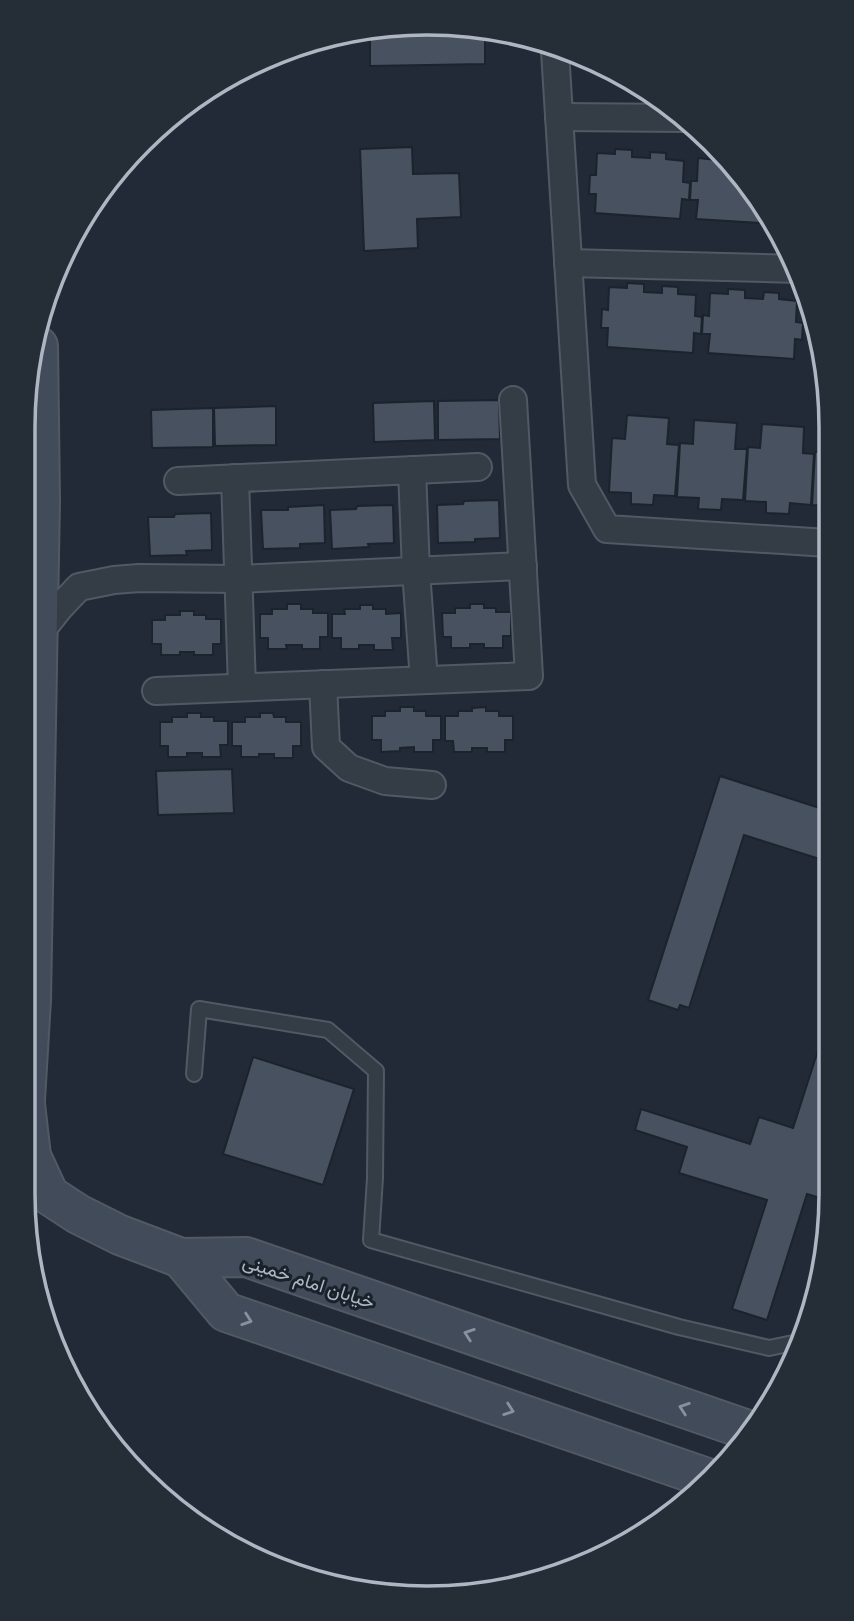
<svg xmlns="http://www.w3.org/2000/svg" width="854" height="1621" viewBox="0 0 854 1621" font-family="Roboto,Vazirmatn,sans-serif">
<rect width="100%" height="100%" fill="#212a36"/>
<g fill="#475160" stroke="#1b232d" stroke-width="2">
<polygon points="454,24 485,32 485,64 370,66 370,35"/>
<polygon points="412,147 413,174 459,173 461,217 417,219 418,248 364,251 360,149"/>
<polygon points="615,149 632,150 632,157 650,158 650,152 666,153 666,159 684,161 683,182 690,183 689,200 682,199 680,219 595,213 596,194 589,194 590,175 596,175 597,153 615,154"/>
<polygon points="716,155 722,155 763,202 775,224 696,219 698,200 690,200 691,181 697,181 698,158 716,160"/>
<polygon points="627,283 644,284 644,292 662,293 662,286 678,287 678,294 696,295 695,316 702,317 701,334 694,333 693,353 607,347 608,328 601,328 602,309 608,310 609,287 627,288"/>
<polygon points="728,289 745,290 745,298 763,299 764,292 779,293 779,299 797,301 796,322 803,323 802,340 795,339 794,359 708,353 710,334 702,334 703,315 709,316 710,293 728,294"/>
<polygon points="499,400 500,439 438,440 438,401"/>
<polygon points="434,401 435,440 374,442 373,403"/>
<polygon points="276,406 276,445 215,446 214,408"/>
<polygon points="213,408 213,447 152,448 151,410"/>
<polygon points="627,415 669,418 667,444 679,445 675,496 654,495 653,505 631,504 631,493 609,492 612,438 625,439"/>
<polygon points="694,420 737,423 735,449 747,449 743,500 722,499 721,510 698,509 699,498 677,497 680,443 693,444"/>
<polygon points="762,424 804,427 803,453 814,454 811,505 790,503 789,514 766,513 766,502 745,501 748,447 760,448"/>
<polygon points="828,449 828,506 812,505 815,452 828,452"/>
<polygon points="499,500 500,538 475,539 475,542 438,543 437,505 463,504 464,501"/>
<polygon points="324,505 325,543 300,544 300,548 263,549 261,510 288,510 288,507"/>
<polygon points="393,505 394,543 368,544 369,547 332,549 330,510 356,509 357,506"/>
<polygon points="211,513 212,550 186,551 187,555 150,556 148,517 174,517 175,514"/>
<polygon points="287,604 301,604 301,609 313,609 313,613 328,613 328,637 320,637 320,649 302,649 302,645 286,645 287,649 268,649 268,638 260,638 260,614 272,614 272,609 287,609"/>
<polygon points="470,604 484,604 484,608 496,608 496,612 511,612 511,636 503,636 503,648 484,648 484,644 470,644 470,648 451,648 451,637 443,637 442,613 455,613 455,608 470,608"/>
<polygon points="360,605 373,605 373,609 386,609 386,614 401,613 401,638 392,638 393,650 374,650 374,645 359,645 359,649 341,649 341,638 332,638 332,614 345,614 344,609 360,609"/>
<polygon points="180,611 194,611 194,615 206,615 206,619 221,619 221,644 213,644 213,655 194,655 194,652 180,652 180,655 161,655 161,644 152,644 152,620 165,620 165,615 180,615"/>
<polygon points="400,707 414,707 414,711 426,711 426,716 441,716 441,740 433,740 433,752 414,752 414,747 400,748 400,751 381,752 381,740 372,740 372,716 385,716 385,711 400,711"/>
<polygon points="486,707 486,711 499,711 499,716 513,716 513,740 505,740 505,752 487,752 487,748 472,748 472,752 454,752 453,741 445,741 445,716 458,716 458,711 472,711 472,708"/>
<polygon points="187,713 201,713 201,717 214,717 214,721 228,721 228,745 220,745 221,757 202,757 202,753 187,753 187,757 168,757 168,746 160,746 160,722 172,722 172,717 187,717"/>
<polygon points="260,713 273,713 274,717 286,717 286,722 301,722 301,746 293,746 293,758 274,758 274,754 259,754 259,757 241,757 241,746 232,746 232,722 245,722 245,717 260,717"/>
<polygon points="232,769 234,813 158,815 156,771"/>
<polygon points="720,776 829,811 829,862 744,835 689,1008 680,1005 678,1010 648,1000"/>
<polygon points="830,1013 830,1140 823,1164 830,1166 830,1201 807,1194 767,1320 732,1309 767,1200 679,1173 687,1147 635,1130 641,1109 750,1144 759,1117 793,1128"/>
<polygon points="253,1057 354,1089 323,1185 223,1154"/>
</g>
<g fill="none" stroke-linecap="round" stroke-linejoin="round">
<defs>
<polyline id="lane" points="194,1074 199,1009 328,1030 376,1071 375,1178 371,1240 679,1327 769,1348 798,1342"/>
<g id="street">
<polyline points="555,51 582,485 607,529 828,543"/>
<polyline points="559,117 686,118"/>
<polyline points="568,263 798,269"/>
<polyline points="412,470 416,571 424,680"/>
<polyline points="235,478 242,687"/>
<polyline points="178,481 478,467"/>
<polyline points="37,636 60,607 79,587 114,580 139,578 239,579 523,566"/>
<polyline points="323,684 326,747 349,768 385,781 432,785"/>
<polyline points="156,691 529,676 513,400"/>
</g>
<g id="secondary">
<polyline points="23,1087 31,1156 49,1195 78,1214 120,1235 181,1258 246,1257 748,1430"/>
<polyline points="25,1100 31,1000 40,500 38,346"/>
<polyline points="181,1258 226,1312 713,1480"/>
</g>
</defs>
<use href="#lane" stroke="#515964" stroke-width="18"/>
<use href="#street" stroke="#515964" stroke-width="30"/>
<use href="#secondary" stroke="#515964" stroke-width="42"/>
<use href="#lane" stroke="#343c46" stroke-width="14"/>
<use href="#street" stroke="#343c46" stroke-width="26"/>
<use href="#secondary" stroke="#424b59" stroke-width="38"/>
</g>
<defs><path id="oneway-chevron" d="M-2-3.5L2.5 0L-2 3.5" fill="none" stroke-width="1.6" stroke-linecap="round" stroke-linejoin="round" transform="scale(1.75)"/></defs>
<g stroke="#88919e">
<use href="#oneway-chevron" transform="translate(247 1320) rotate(19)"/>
<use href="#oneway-chevron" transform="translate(469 1334) rotate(-161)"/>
<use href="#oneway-chevron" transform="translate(684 1408) rotate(-161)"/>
<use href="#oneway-chevron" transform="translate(509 1410) rotate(19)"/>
</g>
<g text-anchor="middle" stroke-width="6" stroke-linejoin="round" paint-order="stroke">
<g font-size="19" fill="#aeb6c3" stroke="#19212b">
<text transform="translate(309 1281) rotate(18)" y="7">خیابان امام خمینی</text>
</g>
</g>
<path d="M0 0H854V1621H0ZM427 35H427A392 392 0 0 1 819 427V1194A392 392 0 0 1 427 1586H427A392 392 0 0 1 35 1194V427A392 392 0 0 1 427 35Z" fill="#252d37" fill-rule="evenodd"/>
<path fill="none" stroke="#aeb6c3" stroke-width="3.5" d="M427 35H427A392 392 0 0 1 819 427V1194A392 392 0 0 1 427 1586H427A392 392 0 0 1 35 1194V427A392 392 0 0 1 427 35Z"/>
</svg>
